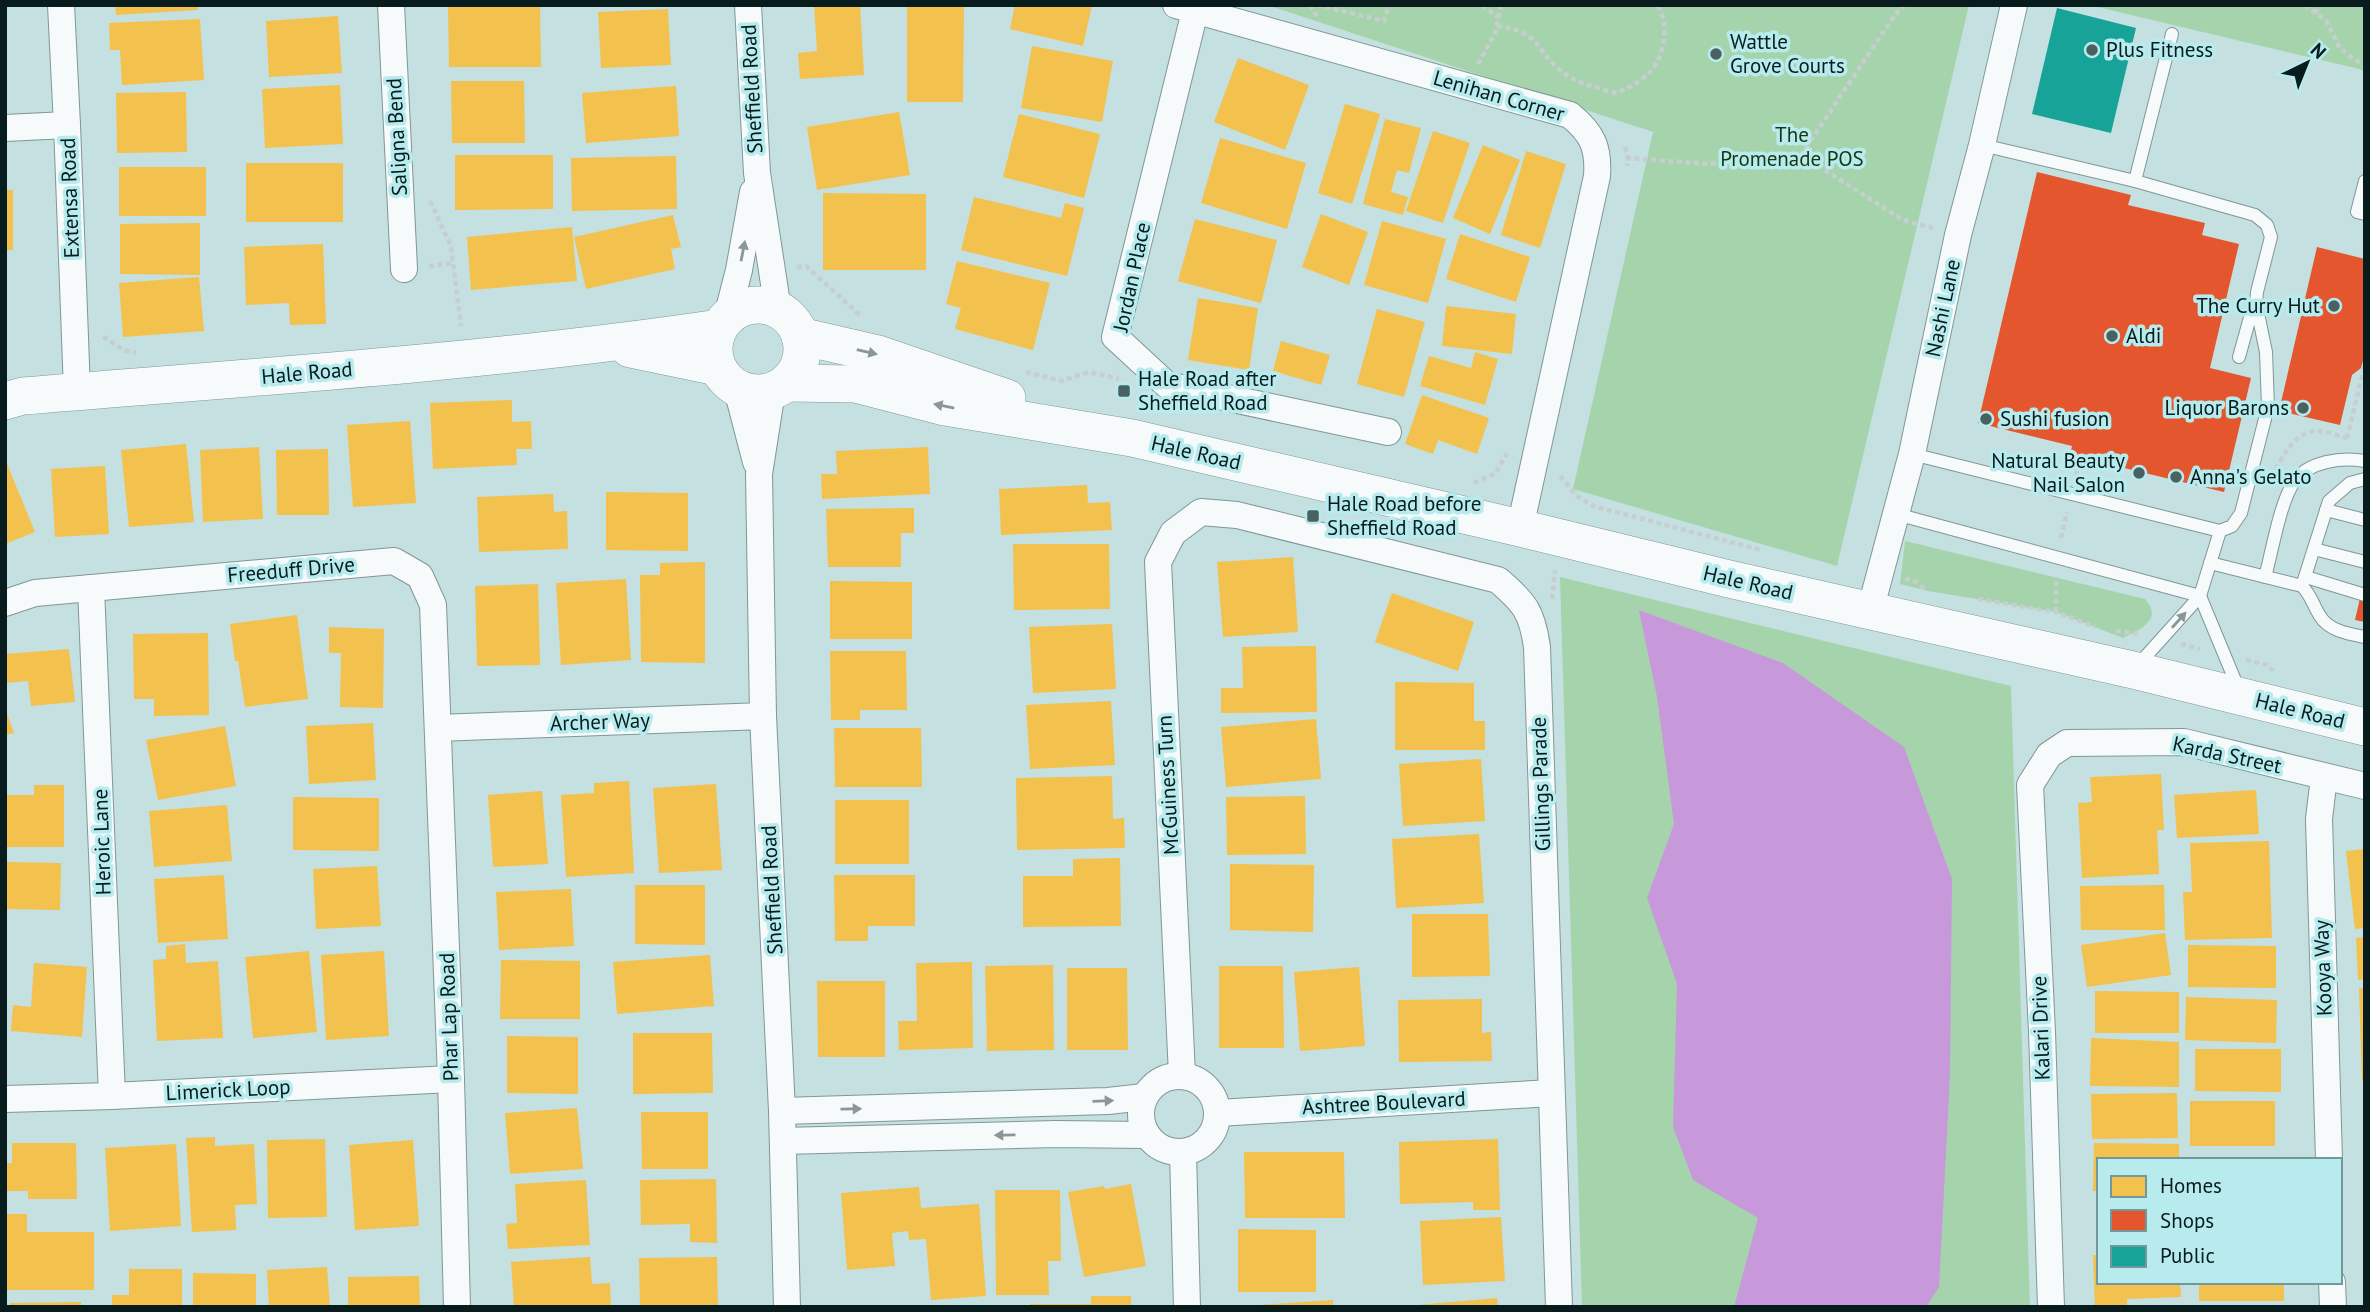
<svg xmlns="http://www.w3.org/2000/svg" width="2370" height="1312" viewBox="0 0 2370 1312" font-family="'PT Sans',sans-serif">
<rect width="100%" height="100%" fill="#c5e0e1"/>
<g fill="#a5d4ac">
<polygon points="1267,5 1969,5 1837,566 1573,489 1653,132"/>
<polygon points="2089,5 2365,5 2365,71 2355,68"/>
<path d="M1905,541L2145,599C2164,620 2139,630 2123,638L2056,612L1928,591L1900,584Z"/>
<polygon points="1560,577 2011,686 2030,1307 1582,1307"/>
</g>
<polygon fill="#c798da" points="1639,610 1783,663 1904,747 1952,879 1950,1075 1939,1287 1926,1307 1734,1307 1758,1218 1693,1180 1673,1127 1677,984 1647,898 1674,824 1657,697"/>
<g fill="#f2c14e">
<polygon points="115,5 197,5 198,10 116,15"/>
<polygon points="448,5 540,5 541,67 449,67"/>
<polygon points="814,5 860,5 864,75 800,79 798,53 817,51"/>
<polygon points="907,5 964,5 963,102 907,102"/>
<polygon points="1015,5 1092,5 1083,46 1010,29"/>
<polygon points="668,9 671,65 601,68 598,12"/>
<polygon points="338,16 342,73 269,77 266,21"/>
<polygon points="200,19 204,80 122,85 120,50 110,50 109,23"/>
<polygon points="1032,46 1113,61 1102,122 1021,108"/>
<polygon points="1238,58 1309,85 1285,150 1214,122"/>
<polygon points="451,81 524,81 525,143 452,143"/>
<polygon points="340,85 343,144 265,148 262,89"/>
<polygon points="676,86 679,136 586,143 582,93"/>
<polygon points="186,92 187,152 117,153 116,93"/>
<polygon points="1345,104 1380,114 1352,204 1318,193"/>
<polygon points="899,112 910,175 817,190 807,127"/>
<polygon points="1019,114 1100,134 1084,198 1003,177"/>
<polygon points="1385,119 1421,128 1409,173 1397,170 1391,192 1408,197 1403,215 1363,204"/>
<polygon points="1433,131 1470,143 1443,223 1406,211"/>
<polygon points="1220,138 1306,163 1287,229 1201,203"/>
<polygon points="1483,145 1520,160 1490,234 1453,218"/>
<polygon points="1526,151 1566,164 1540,248 1501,235"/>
<polygon points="455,155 553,155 553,209 455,210"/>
<polygon points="676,156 677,209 572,211 571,158"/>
<rect x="246" y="163" width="97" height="59"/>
<rect x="119" y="167" width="87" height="49"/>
<rect x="5" y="190" width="8" height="60"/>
<polygon points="823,193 926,194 926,270 823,270"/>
<polygon points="974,197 1061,218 1065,203 1084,208 1067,276 961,250"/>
<polygon points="1321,214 1368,232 1349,285 1302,267"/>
<polygon points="673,215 681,247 671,249 675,269 586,289 574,237"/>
<polygon points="1195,219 1277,240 1261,303 1178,281"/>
<polygon points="1382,221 1446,239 1428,303 1364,285"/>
<polygon points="200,223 200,275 120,274 120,224"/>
<polygon points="572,227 577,281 471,290 467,237"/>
<polygon points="1460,234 1530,257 1516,302 1446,279"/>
<polygon points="323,244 326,324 290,325 289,303 246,305 244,247"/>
<polygon points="957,261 1050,283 1033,350 955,329 961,308 946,304"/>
<polygon points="199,277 204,331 123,337 119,283"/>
<polygon points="1198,298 1258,308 1249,370 1188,360"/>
<polygon points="1446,306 1516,314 1512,354 1442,346"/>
<polygon points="1377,309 1425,322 1404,397 1357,384"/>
<polygon points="1281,341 1330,355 1321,385 1273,371"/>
<polygon points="1475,352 1498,359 1485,405 1420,386 1429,356 1471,368"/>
<polygon points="1422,395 1489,418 1477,454 1438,440 1433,454 1405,444"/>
<polygon points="512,400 512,422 531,421 532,449 516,449 517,465 433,469 430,403"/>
<polygon points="410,421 416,503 353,507 347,425"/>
<polygon points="186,444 194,522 129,527 121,450"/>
<polygon points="259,447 263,519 203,522 200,450"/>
<polygon points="928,447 930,494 822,499 821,474 837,474 836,451"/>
<polygon points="328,449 329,515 277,515 276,450"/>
<polygon points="5,459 35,532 5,544"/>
<polygon points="105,466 109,534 55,537 51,469"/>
<polygon points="1087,485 1088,503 1110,502 1112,530 1001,535 999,489"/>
<polygon points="606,492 688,493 688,551 606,550"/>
<polygon points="553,494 554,512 567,511 568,549 479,552 477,497"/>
<polygon points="914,508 914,533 901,533 901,567 828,567 826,509"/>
<polygon points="1013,544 1109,544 1110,609 1014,610"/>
<polygon points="1293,557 1298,632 1223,637 1217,562"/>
<polygon points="705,562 705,663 641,662 640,575 660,575 660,563"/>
<polygon points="626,579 631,660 561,665 556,583"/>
<polygon points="830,581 912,582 912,639 830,639"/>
<polygon points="538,584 540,665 477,666 475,586"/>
<polygon points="1392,593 1474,622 1458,671 1375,642"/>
<polygon points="297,615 308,699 245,707 238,661 235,661 230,624"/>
<polygon points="1112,624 1116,689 1033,693 1029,627"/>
<polygon points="329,627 384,629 383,708 340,707 341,653 329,653"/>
<polygon points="208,633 209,715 154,716 154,699 134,699 133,634"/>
<polygon points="1316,646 1317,712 1221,713 1221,688 1243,688 1242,647"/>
<polygon points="69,649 75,702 31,706 28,681 5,683 5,654"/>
<polygon points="830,651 906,651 907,710 860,710 860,720 831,720"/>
<polygon points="1395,682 1474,683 1474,721 1485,721 1485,750 1395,750"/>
<polygon points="1111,701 1115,765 1030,769 1026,705"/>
<polygon points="5,708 14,733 5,735"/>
<polygon points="1316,719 1321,779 1226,787 1221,727"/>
<polygon points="373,723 376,780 309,784 306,726"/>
<polygon points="225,726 236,786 158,800 146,740"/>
<polygon points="834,728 921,728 922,787 835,787"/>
<polygon points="1481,759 1485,821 1403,826 1399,764"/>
<polygon points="2161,774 2164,830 2157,830 2159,874 2082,878 2078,803 2092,802 2090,777"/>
<polygon points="1112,776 1113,819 1124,818 1125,848 1017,850 1016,778"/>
<polygon points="629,781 634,873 566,877 561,795 594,793 594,783"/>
<polygon points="716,784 722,870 659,873 653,788"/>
<polygon points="34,785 64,785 64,847 5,847 5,795 34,795"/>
<polygon points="2256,790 2259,834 2177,838 2174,795"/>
<polygon points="542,791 548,864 493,867 488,795"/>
<polygon points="1305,796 1306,854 1227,855 1226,797"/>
<polygon points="293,797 379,798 379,851 293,850"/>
<rect x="835" y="800" width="74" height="64"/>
<polygon points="227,805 232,861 154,867 149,811"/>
<polygon points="1479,834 1484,903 1396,908 1392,839"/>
<polygon points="2269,841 2272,938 2185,940 2183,892 2192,892 2190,843"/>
<polygon points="2365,849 2365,928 2355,929 2346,851"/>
<polygon points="1120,858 1121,926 1023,927 1023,876 1073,876 1073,859"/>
<polygon points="5,862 61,863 60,910 5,909"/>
<polygon points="1230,864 1314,865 1313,932 1230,930"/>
<polygon points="377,866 381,926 316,929 313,869"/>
<polygon points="224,875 228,939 158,943 154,879"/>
<polygon points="834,875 915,875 915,926 868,926 868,941 835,941"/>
<polygon points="635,885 705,885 705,945 635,944"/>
<polygon points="2164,885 2165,930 2081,930 2080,886"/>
<polygon points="571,889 574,946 499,950 496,892"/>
<polygon points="1412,914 1488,914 1490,976 1412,977"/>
<polygon points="2165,933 2171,975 2087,987 2081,945"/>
<polygon points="2365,937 2365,979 2358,980 2356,938"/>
<polygon points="185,944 186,963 218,961 223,1038 157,1041 153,960 166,959 166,946"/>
<polygon points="2188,945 2276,946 2276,988 2188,987"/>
<polygon points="309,951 317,1032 253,1038 245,957"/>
<polygon points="384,951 389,1036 326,1040 321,955"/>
<polygon points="710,955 714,1006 617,1014 613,962"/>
<polygon points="501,960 580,961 580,1019 500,1019"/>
<polygon points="972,962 973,1048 899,1050 898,1021 917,1021 916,963"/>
<polygon points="34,963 87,967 82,1037 11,1031 13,1005 31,1007"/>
<polygon points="1053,965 1054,1050 987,1051 985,966"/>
<polygon points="1219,966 1283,966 1284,1048 1219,1048"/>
<polygon points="1359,967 1365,1046 1300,1051 1294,972"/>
<polygon points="1067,968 1127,968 1128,1050 1067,1050"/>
<polygon points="817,981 885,981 885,1057 818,1057"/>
<polygon points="2359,988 2365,988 2365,1081 2362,1081"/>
<polygon points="2095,991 2179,992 2179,1033 2095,1033"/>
<polygon points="2186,997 2277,1000 2276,1043 2185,1040"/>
<polygon points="1482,999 1482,1033 1491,1032 1492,1061 1399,1062 1398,1000"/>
<polygon points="633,1033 712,1033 713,1093 633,1094"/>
<polygon points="507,1036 578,1037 578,1094 507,1093"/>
<polygon points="2091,1038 2179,1042 2179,1087 2090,1086"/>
<polygon points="2195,1049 2281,1049 2281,1092 2195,1091"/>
<polygon points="2177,1093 2178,1138 2092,1139 2091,1094"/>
<rect x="2190" y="1101" width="85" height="45"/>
<polygon points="577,1108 583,1169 510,1174 505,1113"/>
<polygon points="641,1112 708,1112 708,1169 642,1169"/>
<polygon points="215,1137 215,1146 254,1144 257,1204 235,1205 236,1230 192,1232 186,1138"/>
<polygon points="325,1139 327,1217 268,1218 267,1140"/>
<polygon points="1498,1139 1500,1210 1473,1210 1473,1202 1400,1204 1399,1142"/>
<polygon points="413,1140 419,1226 355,1230 349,1145"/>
<polygon points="12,1143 76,1143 77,1199 28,1199 28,1191 5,1191 5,1163 12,1163"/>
<polygon points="2094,1143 2179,1144 2179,1160 2099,1160 2099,1191 2093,1191"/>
<polygon points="176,1144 181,1226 110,1231 105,1148"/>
<polygon points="1244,1152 1344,1152 1345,1218 1245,1218"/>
<polygon points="716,1179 717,1243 690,1242 690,1224 641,1225 640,1180"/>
<polygon points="586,1180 590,1245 508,1249 506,1224 517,1223 515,1184"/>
<polygon points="1131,1184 1146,1266 1084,1277 1068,1192 1104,1186 1105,1189"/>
<polygon points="919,1187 921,1208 979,1204 986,1296 931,1300 926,1239 909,1240 908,1231 892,1233 895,1266 847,1270 841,1193"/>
<polygon points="995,1190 1060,1190 1061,1261 1048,1261 1049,1295 996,1295"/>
<polygon points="5,1214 27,1214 27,1232 94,1232 94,1290 5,1290"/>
<polygon points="1501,1217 1505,1281 1423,1285 1420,1221"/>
<polygon points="1238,1229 1316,1230 1316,1292 1238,1292"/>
<polygon points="2093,1255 2099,1255 2099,1282 2180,1282 2181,1297 2127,1299 2127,1307 2095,1307"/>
<polygon points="590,1257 592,1284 610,1283 611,1307 514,1307 511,1262"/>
<polygon points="717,1257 718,1307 640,1307 639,1258"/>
<polygon points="327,1267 330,1307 269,1307 267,1270"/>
<polygon points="129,1269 182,1269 182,1307 112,1307 112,1295 129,1295"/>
<polygon points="193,1273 256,1274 256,1307 193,1307"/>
<polygon points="419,1276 420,1307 348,1307 348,1277"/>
<rect x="2199" y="1282" width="85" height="19"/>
<polygon points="1091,1296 1131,1296 1131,1307 1030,1307 1030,1304 1091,1304"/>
<polygon points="1497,1298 1498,1307 1417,1307 1417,1305"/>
<polygon points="1333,1300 1333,1307 1259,1307 1259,1305"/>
<polygon points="81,1302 81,1307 10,1307 10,1303"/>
</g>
<g fill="#e4572e">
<polygon points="2037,172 2131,195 2128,205 2205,223 2202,235 2239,244 2210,368 2251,378 2224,492 2070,455 2072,446 1978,423"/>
<polygon points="2317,247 2365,259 2365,354 2361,368 2352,375 2340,425 2279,411"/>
<polygon points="2364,581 2365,581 2365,622 2355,620"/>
</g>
<polygon fill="#17a398" points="2057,8 2136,28 2111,133 2032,114"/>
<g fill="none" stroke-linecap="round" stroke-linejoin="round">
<defs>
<g id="lane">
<polyline points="2135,181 2172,34"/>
<polyline points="2365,181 2357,212 2365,214"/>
<polyline points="2239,357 2254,303"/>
<polyline points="1912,454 2220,531 2232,526 2241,513 2268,407 2266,352 2256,304 2257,292 2271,237 2267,225 2255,215 2135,181 1982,145"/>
<polyline points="2326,510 2365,520"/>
<polyline points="1896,514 2200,596 2220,531"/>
<polyline points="2314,549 2365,562"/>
<path d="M2210,563L2302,586C2311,595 2313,605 2320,616C2329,631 2349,634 2365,637"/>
<path d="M2265,577C2272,552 2280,502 2294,482C2308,461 2342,457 2365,461"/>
<polyline points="2306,577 2365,595"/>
<polyline points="2302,586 2329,501 2350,483 2365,479"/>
<polyline points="2138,665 2200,596 2239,690"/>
</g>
<g id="street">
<polyline points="61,5 67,125 77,391"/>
<polyline points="391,5 404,269"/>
<polyline points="748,5 757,173 778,310"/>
<path d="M1176,5L1570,115C1592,133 1599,147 1597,176L1520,528"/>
<polyline points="1195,11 1115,337 1167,385 1388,432"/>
<polyline points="5,128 67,125"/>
<polyline points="727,317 739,270 753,192"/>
<polyline points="737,389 756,462"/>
<polyline points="772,391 759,474 763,716 782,1111 787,1307"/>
<polyline points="91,588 112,1096"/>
<polyline points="5,603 35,593 394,561 420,576 433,605 451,1079 457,1307"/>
<polyline points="1870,611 1912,454 1958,235 1982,145 2014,5"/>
<polyline points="438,728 763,716"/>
<polyline points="2324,777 2319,819 2329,1160"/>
<path d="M1182,1075L1158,562L1173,533L1201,512L1237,515L1498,580C1525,603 1532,612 1537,647L1559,1307"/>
<circle cx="1179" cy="1114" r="38"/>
<polyline points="5,1099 112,1096 451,1079"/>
<polyline points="782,1111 1108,1101 1144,1097"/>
<polyline points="1218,1113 1551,1093"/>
<polyline points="783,1141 1056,1134 1147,1135"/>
<polyline points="1183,1152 1187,1307"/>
<polyline points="2332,1282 2333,1307"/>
<polyline points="2051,1307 2042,1032 2030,785 2049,755 2067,743 2184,742 2365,786"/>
</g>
<g id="secondary">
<circle cx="758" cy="349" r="44"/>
<polyline points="800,336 878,354 1007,398"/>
<polyline points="630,349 717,367"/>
<polyline points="787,383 856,384 945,407 1132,438 1520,528 1729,579 2133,670 2365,727"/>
<path d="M5,401L23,396C255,377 488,362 719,328"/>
</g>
</defs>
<use href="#lane" stroke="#819697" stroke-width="14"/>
<use href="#street" stroke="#819697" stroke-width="28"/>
<use href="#secondary" stroke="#819697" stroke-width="38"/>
<g stroke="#c6cece" stroke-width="4.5" stroke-dasharray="5 3.5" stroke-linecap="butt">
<polyline points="1310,5 1317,16"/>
<polyline points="1317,5 1384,21 1389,5"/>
<polyline points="1482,5 1499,18"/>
<polyline points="2305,5 2326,21 2339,46 2348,55 2365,66"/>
<polyline points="2316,14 2318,5"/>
<path d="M1497,26C1541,32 1533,48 1561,71C1575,83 1598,88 1616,93C1642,83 1662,67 1664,38C1665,26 1664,15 1657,5"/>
<polyline points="1478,64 1495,33 1501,5"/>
<polyline points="1625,147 1628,158 1627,166"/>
<polyline points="1801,155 1895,15 1904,5"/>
<polyline points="1626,158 1709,164 1767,156 1801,155 1903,220 1933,228"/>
<polyline points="430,201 451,246 461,326"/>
<polyline points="429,266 454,263"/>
<polyline points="797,267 806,266 861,316"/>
<polyline points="103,337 124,350 136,353"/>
<polyline points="1026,372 1061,381 1089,372 1119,379"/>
<polyline points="2347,438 2365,363"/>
<path d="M2276,469C2284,452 2299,429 2320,431C2329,432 2339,436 2347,438"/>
<polyline points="1560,476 1577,496 1593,506 1761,550"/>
<polyline points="2076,476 2080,458"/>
<polyline points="1474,483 1496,473 1507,453"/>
<polyline points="2061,538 2067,512"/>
<polyline points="1905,579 1913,580 1925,589"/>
<polyline points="1552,599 1555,570"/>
<polyline points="1978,599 2056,612 2095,627"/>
<polyline points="2056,612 2056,577"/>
<polyline points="2116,631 2139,634"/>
<polyline points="2181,644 2200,649"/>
<polyline points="2246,660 2267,665 2273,671"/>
</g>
<use href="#lane" stroke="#f6fafa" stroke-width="12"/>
<use href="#street" stroke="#f6fafa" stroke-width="26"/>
<use href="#secondary" stroke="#f6fafa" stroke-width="37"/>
</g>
<defs><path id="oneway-solid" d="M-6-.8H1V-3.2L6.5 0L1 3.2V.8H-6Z" transform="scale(1.75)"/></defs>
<g fill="#8b9697">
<use href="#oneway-solid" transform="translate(743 251) rotate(-79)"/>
<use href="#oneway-solid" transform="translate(867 352) rotate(13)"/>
<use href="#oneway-solid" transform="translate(944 406) rotate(-168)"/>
<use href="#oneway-solid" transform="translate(2179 620) rotate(-48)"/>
<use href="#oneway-solid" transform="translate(1103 1101) rotate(-2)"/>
<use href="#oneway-solid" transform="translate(851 1109) rotate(-1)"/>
<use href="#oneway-solid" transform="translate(1005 1135) rotate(179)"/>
</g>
<g fill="#4a6162" stroke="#b8ebee" stroke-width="2.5">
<circle cx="2092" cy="50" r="7"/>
<circle cx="1716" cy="54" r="7"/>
<circle cx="2334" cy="306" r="7"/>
<circle cx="2112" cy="336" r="7"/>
<rect x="1117" y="384" width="14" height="14" rx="3.5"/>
<circle cx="2303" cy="408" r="7"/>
<circle cx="1986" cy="419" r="7"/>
<circle cx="2139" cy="473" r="7"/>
<circle cx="2176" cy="477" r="7"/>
<rect x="1306" y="509" width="14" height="14" rx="3.5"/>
</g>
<g text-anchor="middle" stroke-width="7" stroke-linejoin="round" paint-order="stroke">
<g font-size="21" fill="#081c1d" stroke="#b8ebee" text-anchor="start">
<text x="1730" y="49">Wattle<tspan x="1730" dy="24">Grove Courts</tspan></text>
<text x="2106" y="57">Plus Fitness</text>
<text x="2320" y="313" text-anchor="end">The Curry Hut</text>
<text x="2126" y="343">Aldi</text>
<text x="1138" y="386">Hale Road after<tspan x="1138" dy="24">Sheffield Road</tspan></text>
<text x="2289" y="415" text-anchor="end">Liquor Barons</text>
<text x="2000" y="426">Sushi fusion</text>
<text x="2125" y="468" text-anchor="end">Natural Beauty<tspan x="2125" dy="24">Nail Salon</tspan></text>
<text x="2190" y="484">Anna's Gelato</text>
<text x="1327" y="511">Hale Road before<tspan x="1327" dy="24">Sheffield Road</tspan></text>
</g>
<g font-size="21" fill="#081c1d" stroke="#b8ebee">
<text transform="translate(752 89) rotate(-93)" y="7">Sheffield Road</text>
<text transform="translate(1499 96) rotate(16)" y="7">Lenihan Corner</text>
<text transform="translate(397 137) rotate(-93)" y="7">Saligna Bend</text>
<text transform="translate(70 198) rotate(-92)" y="7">Extensa Road</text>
<text transform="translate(1132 277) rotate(-78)" y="7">Jordan Place</text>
<text transform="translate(1943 308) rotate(-78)" y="7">Nashi Lane</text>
<text transform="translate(307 373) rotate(-5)" y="7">Hale Road</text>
<text transform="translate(1196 453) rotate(13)" y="7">Hale Road</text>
<text transform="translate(291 570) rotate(-5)" y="7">Freeduff Drive</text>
<text transform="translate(1748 583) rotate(13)" y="7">Hale Road</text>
<text transform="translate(2300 711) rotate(14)" y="7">Hale Road</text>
<text transform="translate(600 722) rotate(-2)" y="7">Archer Way</text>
<text transform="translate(2227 755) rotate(12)" y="7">Karda Street</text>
<text transform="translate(1541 784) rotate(-92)" y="7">Gillings Parade</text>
<text transform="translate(1168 785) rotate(-93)" y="7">McGuiness Turn</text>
<text transform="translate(102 842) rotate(-92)" y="7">Heroic Lane</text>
<text transform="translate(772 890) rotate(-93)" y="7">Sheffield Road</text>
<text transform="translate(2323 968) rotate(-92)" y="7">Kooya Way</text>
<text transform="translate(449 1017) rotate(-92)" y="7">Phar Lap Road</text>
<text transform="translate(2041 1028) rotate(-92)" y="7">Kalari Drive</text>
<text transform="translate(228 1090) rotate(-3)" y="7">Limerick Loop</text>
<text transform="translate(1384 1103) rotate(-3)" y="7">Ashtree Boulevard</text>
</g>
<g font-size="21" fill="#153710" stroke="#b8ebee">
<text x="1792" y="142">The<tspan x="1792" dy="24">Promenade POS</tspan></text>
</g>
</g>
<rect width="2370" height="1312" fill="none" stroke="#081c1d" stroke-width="14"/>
<rect x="2097" y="1158" width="245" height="126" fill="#b8ebee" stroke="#72989a" stroke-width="2"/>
<rect x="2111" y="1176" width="35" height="21" fill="#f2c14e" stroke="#72989a" stroke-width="2"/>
<text x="2160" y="1193" font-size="21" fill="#081c1d">Homes</text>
<rect x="2111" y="1210" width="35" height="21" fill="#e4572e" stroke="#72989a" stroke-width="2"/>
<text x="2160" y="1228" font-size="21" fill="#081c1d">Shops</text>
<rect x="2111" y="1246" width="35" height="21" fill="#17a398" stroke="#72989a" stroke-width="2"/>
<text x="2160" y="1263" font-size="21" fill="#081c1d">Public</text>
<g transform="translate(2307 63) rotate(43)" stroke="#b8ebee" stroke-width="5" paint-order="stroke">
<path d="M0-5L12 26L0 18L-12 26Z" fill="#081c1d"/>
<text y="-10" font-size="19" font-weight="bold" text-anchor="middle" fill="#081c1d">N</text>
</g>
</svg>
